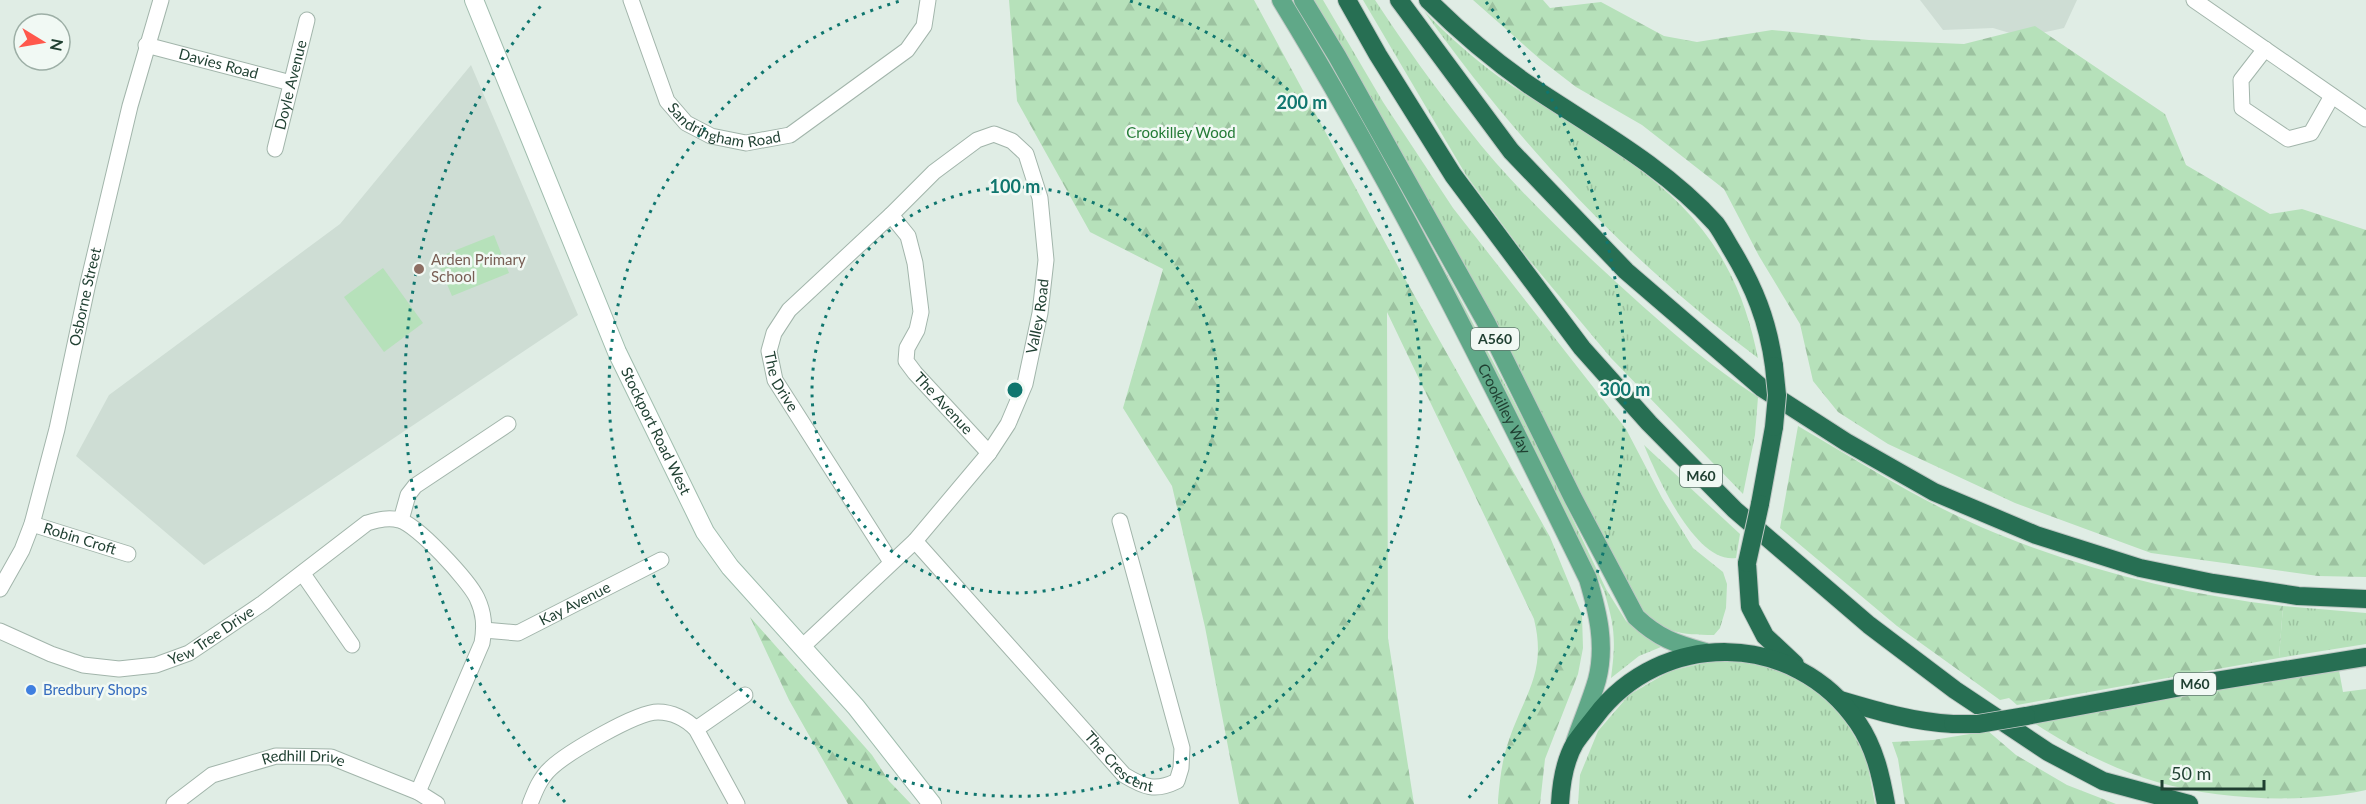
<svg xmlns="http://www.w3.org/2000/svg" width="2366" height="804" viewBox="0 0 2366 804" font-family="Lato,sans-serif">
<defs>
<pattern id="grass-tufts" width="24" height="20" patternUnits="userSpaceOnUse" patternTransform="scale(1.5)"><rect width="24" height="20" fill="#b6e1ba"/><path d="M3 7l-1-3M5 7V3M7 7l1-3M15 17l-1-3M17 17v-4M19 17l1-3" fill="none" stroke="#9cc2a0"/></pattern>
<pattern id="forest-firs" width="22" height="20" patternUnits="userSpaceOnUse" patternTransform="scale(1.5)"><rect width="22" height="20" fill="#b6e1ba"/><path d="M5 1l3.5 6h-7zM16 11l3.5 6h-7z" fill="#9cc2a0"/></pattern>
</defs>
<rect width="100%" height="100%" fill="#e0ede5"/>
<g fill="#ceddd4">
<polygon points="1920,0 2077,0 2064,28 2023,37 1993,28 1943,30"/>
<polygon points="471,65 578,315 204,565 76,456 109,395 340,224"/>
</g>
<g fill="url(#grass-tufts)">
<path d="M1287,0H1293L1454,287L1545,461L1606,589L1626,621L1645,637L1661,647L1639,656L1611,678C1616,641 1615,627 1604,591L1529,439Z"/>
<path d="M1313,0H1323L1383,102L1453,208L1626,429L1662,498L1693,548L1723,572L1727,584L1726,608L1720,628L1714,635C1681,635 1662,633 1639,608L1451,243Z"/>
<path d="M1363,0H1375C1404,44 1435,88 1468,129C1512,186 1573,243 1627,292C1669,330 1710,366 1758,397L1755,435L1743,494L1611,358L1525,255L1466,175Z"/>
<path d="M1424,11C1447,35 1472,57 1499,77C1578,131 1678,176 1725,264C1742,294 1751,325 1758,358C1629,262 1517,142 1424,11Z"/>
<path d="M1644,445L1740,534L1736,558C1695,564 1657,476 1644,445Z"/>
<polygon points="2283,606 2366,613 2366,644 2279,658"/>
<polygon points="1716,660 1763,664 1807,683 1842,715 1866,756 1875,804 1578,804 1580,775 1598,731 1629,695 1670,671"/>
</g>
<g fill="url(#forest-firs)">
<path d="M1009,0H1254L1400,270L1550,537L1582,615L1583,648L1578,674L1545,759L1540,804H1498V800C1500,779 1502,759 1509,740C1525,693 1547,672 1534,619L1387,312L1388,638L1414,804H1239L1205,627L1172,486L1123,408L1163,269L1090,232L1017,101Z"/>
<polygon points="1473,0 1543,0 1550,8 1601,2 1664,36 1697,42 1772,30 1869,40 1964,44 2035,26 2165,114 2186,165 2270,214 2302,209 2366,230 2366,577 2318,576 2151,553 2015,503 1888,444 1838,412 1813,381 1800,324 1759,256 1724,189 1642,125 1576,87 1541,60"/>
<path d="M1798,426C1858,461 1917,499 1981,527C2077,568 2179,594 2283,606L2279,658L2017,705L2009,698L2000,700L1897,626L1780,528Z"/>
<polygon points="750,617 872,755 889,781 911,804 848,804 789,700"/>
<path d="M2338,665L2343,692L2366,689V790C2301,804 2221,800 2157,782C2113,769 2072,748 2034,723L2096,712L2099,707L2248,685Z"/>
<polygon points="1988,731 2016,755 2067,785 2116,804 1905,804 1898,759 1892,742 1933,740"/>
</g>
<g fill="#b6e1ba">
<polygon points="494,235 509,273 452,296 436,258"/>
<polygon points="383,268 423,323 384,352 344,297"/>
</g>
<g fill="none" stroke-linecap="round" stroke-linejoin="round">
<defs>
<g id="street">
<path id="s1" d="M631,0L667,101L686,123L711,136L746,143L790,135L907,50L924,26L928,0"/>
<polyline points="2194,0 2366,119"/>
<path id="s2" d="M146,45L291,83"/>
<polyline points="2265,49 2241,80 2242,108 2288,139 2311,133 2332,96"/>
<path id="s3" d="M275,149L307,20"/>
<path id="s4" d="M891,215L908,236L915,263L921,312L917,330L907,348L906,361L915,373L989,453"/>
<polyline points="401,520 408,495 415,486 508,424"/>
<path id="s5" d="M32,524L128,554"/>
<path id="s6" d="M915,541L1124,775C1144,787 1155,792 1177,781L1181,768L1182,748L1120,521"/>
<polyline points="303,574 352,645"/>
<path id="s7" d="M0,589L22,550L32,524L57,429L88,283L130,106L161,0"/>
<path id="s8" d="M484,630L518,633L661,560"/>
<path id="s9" d="M0,631L51,654L83,665L119,669L156,665L189,653L263,603L367,523C378,520 388,517 399,520C417,524 469,581 477,598C484,613 485,626 482,643L418,792"/>
<path id="s10" d="M802,647L915,541L989,453L1008,424L1025,384L1040,313L1046,260L1040,198L1026,154L1012,141L994,134L977,140L934,172L891,215L789,310L774,333L769,351L775,380L891,562"/>
<polyline points="696,729 745,695"/>
<path id="s11" d="M174,804L212,775L276,756L331,757L418,792L437,804"/>
<path d="M530,804C535,791 540,778 551,768C567,753 636,712 658,712C672,712 686,719 696,729L737,804"/>
</g>
<g id="secondary">
<path id="s12" d="M474,0L617,352L705,532L730,567L856,707L932,804"/>
</g>
<g id="primary">
<path id="s13" d="M1281,0C1395,186 1492,383 1588,579C1598,613 1606,645 1597,680C1591,701 1582,721 1575,742"/>
<path d="M1303,0L1337,56L1487,324L1573,498L1636,617C1658,638 1676,644 1705,652"/>
</g>
<g id="highway">
<polyline points="1347,0 1378,55 1453,175 1582,348 1649,423 1735,510 1869,625 1955,690 2048,752 2103,781 2189,804"/>
<polyline points="1399,0 1511,151 1626,271 1762,388 1846,442 1934,492 2036,535 2140,568 2213,583 2298,596 2366,599"/>
<path d="M1428,0C1459,31 1493,60 1529,85C1593,128 1664,166 1716,224C1721,231 1726,240 1730,247C1754,286 1768,321 1774,366"/>
<polyline points="1760,504 1774,427"/>
<polyline points="1747,563 1750,607 1765,636 1795,664"/>
<path d="M1840,700C1877,711 1914,722 1953,724"/>
<polyline points="2026,716 2203,683 2366,657"/>
<path d="M1560,804C1561,785 1565,760 1575,743C1581,734 1588,726 1595,717C1661,629 1795,630 1858,723C1875,748 1881,776 1886,804"/>
</g>
</defs>
<use href="#street" stroke="#a2b5ab" stroke-width="17"/>
<use href="#secondary" stroke="#a0bdae" stroke-width="20"/>
<use href="#primary" stroke="#c0c9c5" stroke-width="20"/>
<use href="#highway" stroke="#c0c9c5" stroke-width="20"/>
<use href="#street" stroke="#fff" stroke-width="15"/>
<use href="#secondary" stroke="#fff" stroke-width="18"/>
<use href="#primary" stroke="#60a888" stroke-width="18"/>
<use href="#highway" stroke="#276f53" stroke-width="18"/>
<defs>
<g id="highway-bridge">
<polyline points="1774,427 1777,395 1774,366"/>
<polyline points="1747,563 1760,504"/>
<polyline points="1953,724 1978,724 2026,716"/>
</g>
</defs>
<use href="#highway-bridge" stroke="#c0c9c5" stroke-width="20" stroke-linecap="butt"/>
<use href="#highway-bridge" stroke="#276f53" stroke-width="18"/>
</g>
<g fill="none" stroke="#0f766e" stroke-width="3" stroke-dasharray="3 6">
<circle cx="1015" cy="390" r="203"/>
<path d="M1130 1A406 406 0 1 1 900 1"/>
<path d="M565 802A610 610 0 0 1 544 2M1486 2A610 610 0 0 1 1465 802"/>
</g>
<circle fill="#8d6e63" stroke="#f1f9f4" stroke-width="2" cx="419" cy="269" r="6"/>
<circle fill="#3f7fe0" stroke="#f1f9f4" stroke-width="2" cx="31" cy="690" r="6"/>
<g text-anchor="middle" stroke-width="5" stroke-linejoin="round" paint-order="stroke">
<g fill="#f1f9f4" stroke="#5e776c" stroke-width="1.5">
<rect x="1471" y="328" width="48" height="22" rx="4.5"/>
<rect x="1680" y="465" width="42" height="22" rx="4.5"/>
<rect x="2174" y="673" width="42" height="22" rx="4.5"/>
</g>
<g font-size="14" font-weight="bold" fill="#1f3f31">
<text x="1495" y="344">A560</text>
<text x="1701" y="481">M60</text>
<text x="2195" y="689">M60</text>
</g>
<g font-size="15" fill="#1f3f31" stroke="#f1f9f4">
<text dy="5" stroke="none"><textPath href="#s2" startOffset="75">Davies Road</textPath></text>
<text dy="5" stroke="none"><textPath href="#s3" startOffset="66">Doyle Avenue</textPath></text>
<text dy="5" stroke="none"><textPath href="#s1" startOffset="174">Sandringham Road</textPath></text>
<text dy="5" stroke="none"><textPath href="#s7" startOffset="306">Osborne Street</textPath></text>
<text dy="5" stroke="none"><textPath href="#s10" startOffset="417">Valley Road</textPath></text>
<text dy="5" stroke="none"><textPath href="#s10" startOffset="972">The Drive</textPath></text>
<text dy="5" stroke="none"><textPath href="#s4" startOffset="213">The Avenue</textPath></text>
<text dy="5" stroke="none"><textPath href="#s13" startOffset="466">Crookilley Way</textPath></text>
<text dy="5" stroke="none"><textPath href="#s12" startOffset="468">Stockport Road West</textPath></text>
<text dy="5" stroke="none"><textPath href="#s5" startOffset="50">Robin Croft</textPath></text>
<text dy="5" stroke="none"><textPath href="#s8" startOffset="98">Kay Avenue</textPath></text>
<text dy="5" stroke="none"><textPath href="#s9" startOffset="226">Yew Tree Drive</textPath></text>
<text dy="5" stroke="none"><textPath href="#s6" startOffset="302">The Crescent</textPath></text>
<text dy="5" stroke="none"><textPath href="#s11" startOffset="142">Redhill Drive</textPath></text>
</g>
<g font-size="15" fill="#247b36" stroke="#f1f9f4">
<text x="1181" y="138">Crookilley Wood</text>
</g>
<g font-size="15" fill="#785e54" stroke="#f1f9f4" text-anchor="start">
<text x="431" y="265">Arden Primary<tspan x="431" dy="17">School</tspan></text>
</g>
<g font-size="15" fill="#366cbe" stroke="#f1f9f4" text-anchor="start">
<text x="43" y="695">Bredbury Shops</text>
</g>
</g>
<circle cx="1015" cy="390" r="9" fill="#0f766e" stroke="#f1f9f4" stroke-width="3"/>
<g font-size="18" text-anchor="middle" font-weight="bold" fill="#0f766e" stroke="#f1f9f4" stroke-width="5" stroke-linejoin="round" paint-order="stroke">
<text x="1302" y="109">200 m</text>
<text x="1015" y="193">100 m</text>
<text x="1625" y="396">300 m</text>
</g>
<g transform="translate(42 42) rotate(101)"><circle r="28" fill="#f1f9f4" stroke="#9dafa6" stroke-width="1.5"/>
<path d="M0-4.5L10 22L0 15L-10 22Z" fill="#ff584c"/>
<text y="-9" font-size="16" font-weight="bold" text-anchor="middle" fill="#1f3f31">N</text>
</g>
<path d="M2162 780v9h102v-9" fill="none" stroke="#1f3f31" stroke-width="3"/>
<text x="2171" y="780" font-size="18" fill="#1f3f31" stroke="#f1f9f4" stroke-width="4.5" paint-order="stroke">50 m</text>
</svg>
